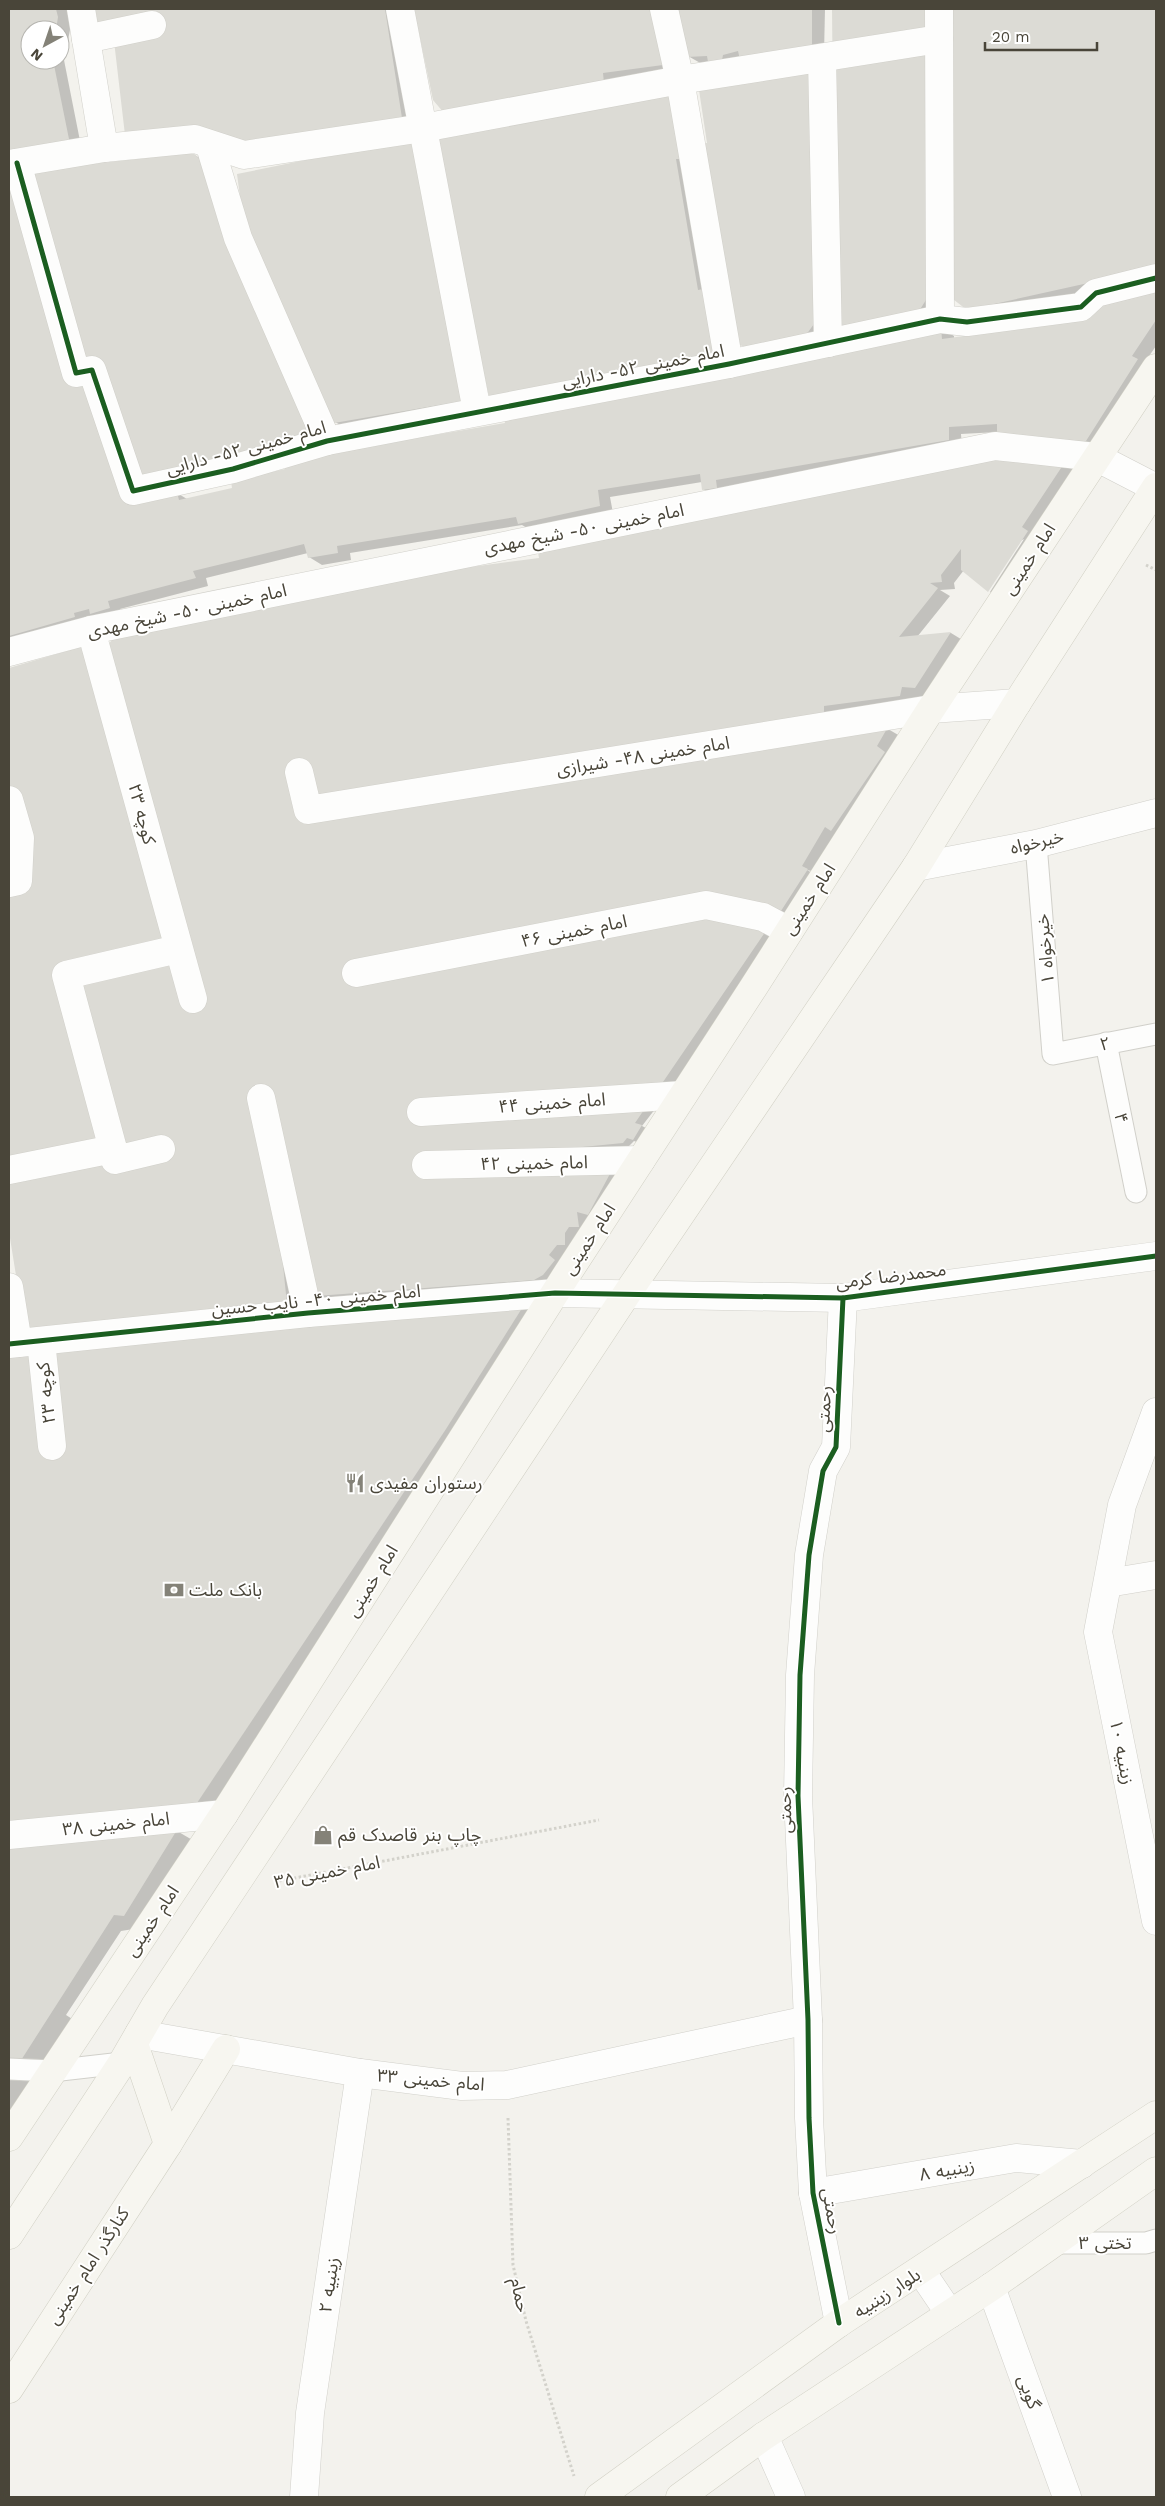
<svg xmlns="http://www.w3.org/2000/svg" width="1165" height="2506" viewBox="0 0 1165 2506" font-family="'Work Sans','Noto Sans Arabic',sans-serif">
<rect width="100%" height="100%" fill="#f3f2ed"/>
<g fill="#0003" fill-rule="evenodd">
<path d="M9,9H67L71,25L64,60L82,151L9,162ZM30,30H60V60H30Z"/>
<polygon points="91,9 397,9 414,125 115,42"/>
<polygon points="415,9 673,9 675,72 616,80 434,100"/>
<polygon points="676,9 825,9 824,54 702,64 688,56"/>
<polygon points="834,9 943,9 939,307 836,322"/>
<polygon points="954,9 1156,9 1156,346 1145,362 1099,448 998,432 961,434 962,447 716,496 703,489 702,482 610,497 613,513 532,531 522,525 350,553 351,560 322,565 309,557 308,553 206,578 208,586 120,609 122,615 9,647 9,176 193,154 206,162 177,493 187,499 234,489 286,470 422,434 429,438 506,424 941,328 954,336 954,339 1087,320 987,321 950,296"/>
<polygon points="670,94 730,350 503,404"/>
<polygon points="700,145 826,332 764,357"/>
<polygon points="246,233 476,408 348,429 335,422"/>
<polygon points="1065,463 1083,474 1001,599 990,592 1024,539 964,570 954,583 955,589 940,590 950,596 917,637 951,633 969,644 934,698 888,729 900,736 816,872 807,870 826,881 799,924 708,913 788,937 642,1126 648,1129 639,1143 634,1141 629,1146 609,1148 612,1172 624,1179 557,1283 336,1307 317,1295 299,1311 26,1330 9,1225 9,1179 540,559"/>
<polygon points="84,647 9,1172 9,891 14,800 9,780 9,669"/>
<polygon points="524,1306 536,1313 470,1444 208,1812 9,1831 9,1715 61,1709 61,1707 9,1712 9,1354"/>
<polygon points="177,1831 201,1845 140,1928 121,1931 66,2015 77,2022 9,2129 9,1844"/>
</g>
<g fill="#dcdbd5">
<polygon points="9,9 56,9 58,17 56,30 30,30 30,60 53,60 70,144 9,153"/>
<polygon points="90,9 385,9 402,118 229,144 125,135 114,41 94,28"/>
<polygon points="414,9 655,9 663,65 603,73 604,83 444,113 433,100"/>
<polygon points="675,9 812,9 812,47 740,60 738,51 723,55 722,60 708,62 707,56 687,57"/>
<polygon points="832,9 931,9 926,300 919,311 840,328 833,109"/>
<polygon points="953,9 1156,9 1156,268 967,310 949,296"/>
<polygon points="812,73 814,324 803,339 750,350 736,343 698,144 707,143 699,90"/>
<polygon points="670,93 683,159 676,159 698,290 708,288 718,342 713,353 489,397 434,135"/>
<polygon points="414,138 463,401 334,423 245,234 237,174"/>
<polygon points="193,153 204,163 315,434 137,480 82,363 26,171"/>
<polygon points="9,174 80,377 128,505 177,492 179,500 232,488 231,481 285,469 284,461 423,433 423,437 505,423 504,417 941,327 942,339 1086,319 1098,299 1156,283 1156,320 1132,356 1138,359 1086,441 997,440 997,424 949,427 949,440 716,480 717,488 702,490 700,474 598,490 600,506 518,524 516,517 337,546 338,553 308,558 304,544 193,571 196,578 108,601 110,608 90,614 89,609 74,613 75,617 9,636"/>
<polygon points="1020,455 1065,462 1022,527 1028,531 988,592 961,570 961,549 941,575 942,582 930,583 938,588 899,637 951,632 915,688 902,687 900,696 824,706 824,717 302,815 888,727 877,746 885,752 831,831 825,827 802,866 808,869 779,914 708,912 770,925 635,1123 642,1125 633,1140 627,1138 623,1143 532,1152 612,1170 588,1215 577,1212 579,1227 569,1227 565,1233 565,1245 557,1245 549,1255 555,1260 543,1275 534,1280 316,1296 278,1216 287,1304 25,1331 9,1232 9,1178 120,1153 73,981 172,957 105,649 114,637 373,580 539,558 537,546 776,499"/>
<polygon points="84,646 170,944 61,970 102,1143 9,1163 9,890 23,876 32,873 9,785 9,668"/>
<polygon points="524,1305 446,1429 195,1806 9,1823 9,1352"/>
<polygon points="177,1830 124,1916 114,1915 9,2079 9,1843"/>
</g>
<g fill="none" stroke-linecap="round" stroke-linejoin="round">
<defs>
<g id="lane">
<polyline points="1036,844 1053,1054 1156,1034"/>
<polyline points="1106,1043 1136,1192"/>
<polyline points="9,2069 52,2071 122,2063"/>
<polyline points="1054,2243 1146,2243 1156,2240"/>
</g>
<g id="street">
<polyline points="81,9 104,148"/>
<polyline points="400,9 477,411"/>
<polyline points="664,9 680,80 729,364"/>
<polyline points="939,9 940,319"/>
<polyline points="86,39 152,25"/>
<polyline points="822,58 828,343"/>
<polyline points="210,146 238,238 327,441"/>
<polyline points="17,163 76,373 92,370 133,491 233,469 327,441 729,364 940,319 967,322 1081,307 1096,293 1156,278"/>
<polyline points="9,164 104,148 195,139 244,155 423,128 680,80 939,39"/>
<polyline points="91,630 193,999"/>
<polyline points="9,652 91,630 995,446 1096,457 1156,488"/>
<polyline points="299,772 308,810 931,709 1017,703"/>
<polyline points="9,800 20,838 18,881 9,883"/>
<polyline points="916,867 1036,844 1156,813"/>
<polyline points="356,973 706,905 763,917 789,931"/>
<polyline points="261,1098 308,1313"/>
<polyline points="421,1112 683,1095"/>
<polyline points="113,1149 115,1160 161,1149"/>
<polyline points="426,1165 641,1160"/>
<polyline points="9,1170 113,1149 66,975 178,949"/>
<polyline points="9,1287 18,1343"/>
<polyline points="41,1341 52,1446"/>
<polyline points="9,1344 308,1313 555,1293 843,1298 1156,1256"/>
<polyline points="1156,1412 1122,1505 1098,1632 1156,1921"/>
<polyline points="1108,1583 1156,1575"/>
<polyline points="9,1835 224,1814"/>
<polyline points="139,2034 360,2073 462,2086 507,2085 808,2020"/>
<polyline points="813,2193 1016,2158 1082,2164"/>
<polyline points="921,2271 950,2314"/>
<polyline points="991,2287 1067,2497"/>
<polyline points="839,2323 813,2193 809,2118 808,2020 798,1796 800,1675 809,1555 823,1471 836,1447 843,1298"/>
<polyline points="764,2436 791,2497"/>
<polyline points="304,2497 310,2413 360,2073"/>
</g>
<g id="secondary">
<polyline points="9,2137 224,1814 567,1274 753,988 931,709 1156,368"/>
<polyline points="168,2144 226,2049"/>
<polyline points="9,2235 122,2063 155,2006 626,1295 916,867 1017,703 1156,487"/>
<polyline points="9,2389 168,2144 134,2044"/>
<polyline points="599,2497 839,2323 1156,2115"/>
<polyline points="680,2497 764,2436 991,2287 1156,2171"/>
</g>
</defs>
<use href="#lane" stroke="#d1d0ca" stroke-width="23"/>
<use href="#street" stroke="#d1d0ca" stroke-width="29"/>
<use href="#secondary" stroke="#d1d0c4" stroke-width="29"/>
<g stroke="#d3d2cb" stroke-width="3" stroke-dasharray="2.5 2.5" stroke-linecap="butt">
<polyline points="1146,565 1156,570"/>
<polyline points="279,1881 599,1820"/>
<polyline points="508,2118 513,2265 526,2321 574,2476"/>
</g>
<use href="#lane" stroke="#fdfdfc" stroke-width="21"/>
<use href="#street" stroke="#fdfdfc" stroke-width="28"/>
<use href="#secondary" stroke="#f7f6f0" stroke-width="28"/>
<defs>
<g id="cycleway">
<polyline points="17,163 76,373 92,370 133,491 233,469 327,441 729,364 940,319 967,322 1081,307 1096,293 1156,278"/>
<polyline points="9,1344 308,1313 555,1293 843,1298 1156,1256"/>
<polyline points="839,2323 813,2193 809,2118 808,2020 798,1796 800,1675 809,1555 823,1471 836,1447 843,1298"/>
</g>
</defs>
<use href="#cycleway" stroke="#fff" stroke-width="8"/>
<use href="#cycleway" stroke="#1b5e20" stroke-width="5"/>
</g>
<defs>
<symbol id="restaurant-bare" viewBox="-9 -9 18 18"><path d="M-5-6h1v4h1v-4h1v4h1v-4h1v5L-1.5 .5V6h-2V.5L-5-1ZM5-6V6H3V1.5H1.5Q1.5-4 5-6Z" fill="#848278" stroke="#fff" stroke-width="2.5" paint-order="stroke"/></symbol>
<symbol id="bank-bare" viewBox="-9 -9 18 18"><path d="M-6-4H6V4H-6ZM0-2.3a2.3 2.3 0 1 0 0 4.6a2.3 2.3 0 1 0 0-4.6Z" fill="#848278" stroke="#fff" stroke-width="2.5" paint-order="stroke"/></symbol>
<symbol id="shop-bare" viewBox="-9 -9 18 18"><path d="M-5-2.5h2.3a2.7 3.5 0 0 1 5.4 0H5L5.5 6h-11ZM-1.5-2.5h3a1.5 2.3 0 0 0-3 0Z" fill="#848278" stroke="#fff" stroke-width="2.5" paint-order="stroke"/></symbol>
</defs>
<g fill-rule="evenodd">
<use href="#restaurant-bare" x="341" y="1469" width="28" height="28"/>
<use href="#bank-bare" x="160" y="1576" width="28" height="28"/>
<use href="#shop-bare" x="309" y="1821" width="28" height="28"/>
</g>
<g text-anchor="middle" stroke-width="4" stroke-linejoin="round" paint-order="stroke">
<g font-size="18" fill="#494539" stroke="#fff">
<text transform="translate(643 366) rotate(-11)" y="6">امام خمینی ۵۲- دارایی</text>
<text transform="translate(246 448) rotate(-15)" y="6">امام خمینی ۵۲- دارایی</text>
<text transform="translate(584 529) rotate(-11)" y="6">امام خمینی ۵۰- شیخ مهدی</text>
<text transform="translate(1029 559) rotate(-57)" y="6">امام خمینی</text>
<text transform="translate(187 611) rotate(-12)" y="6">امام خمینی ۵۰- شیخ مهدی</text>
<text transform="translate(643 756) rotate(-9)" y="6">امام خمینی ۴۸- شیرازی</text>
<text transform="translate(142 814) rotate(75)" y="6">کوچه ۲۳</text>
<text transform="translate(1037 842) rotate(-13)" y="6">خیرخواه</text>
<text transform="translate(809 899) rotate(-57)" y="6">امام خمینی</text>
<text transform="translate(574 931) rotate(-11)" y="6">امام خمینی ۴۶</text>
<text transform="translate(1045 949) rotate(-95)" y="6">خیرخواه ۱</text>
<text transform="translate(1105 1044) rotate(-11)" y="6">۲</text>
<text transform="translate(552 1103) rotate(-4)" y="6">امام خمینی ۴۴</text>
<text transform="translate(1121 1118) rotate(79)" y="6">۴</text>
<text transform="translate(534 1163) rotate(-1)" y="6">امام خمینی ۴۲</text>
<text transform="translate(589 1239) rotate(-57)" y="6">امام خمینی</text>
<text transform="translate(891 1276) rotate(-7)" y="6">محمدرضا کرمی</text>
<text transform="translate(316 1300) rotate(-5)" y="6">امام خمینی ۴۰- نایب حسین</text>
<text transform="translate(46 1393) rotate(-96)" y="6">کوچه ۲۳</text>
<text transform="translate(824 1409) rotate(-87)" y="6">رحمتی</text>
<text transform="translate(372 1581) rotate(-58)" y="6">امام خمینی</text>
<text transform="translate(1122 1752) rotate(79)" y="6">زینبیه ۱۰</text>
<text transform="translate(785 1810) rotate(-91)" y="6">رحمتی</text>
<text transform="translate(116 1824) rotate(-6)" y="6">امام خمینی ۳۸</text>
<text transform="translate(327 1872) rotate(-11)" y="6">امام خمینی ۳۵</text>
<text transform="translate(152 1921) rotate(-56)" y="6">امام خمینی</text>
<text transform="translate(431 2080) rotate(5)" y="6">امام خمینی ۳۳</text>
<text transform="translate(947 2170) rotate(-10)" y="6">زینبیه ۸</text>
<text transform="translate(832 2211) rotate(80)" y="6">رحمتی</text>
<text x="1105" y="2249">تختی ۳</text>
<text transform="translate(88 2266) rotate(-57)" y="6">کنارگذر امام خمینی</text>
<text transform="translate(329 2285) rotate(-82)" y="6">زینبیه ۲</text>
<text transform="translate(887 2293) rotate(-33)" y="6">بلوار زینبیه</text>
<text transform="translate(520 2295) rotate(78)" y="6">حمام</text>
<text transform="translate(1029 2392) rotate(70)" y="6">گویی</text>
</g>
<g font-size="18" fill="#494539" stroke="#fff" text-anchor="start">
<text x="370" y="1489">رستوران مفیدی</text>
<text x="189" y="1596">بانک ملت</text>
<text x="338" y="1841">چاپ بنر قاصدک قم</text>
</g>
</g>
<rect width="1165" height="2506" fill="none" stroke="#494539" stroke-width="20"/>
<g transform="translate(45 45) rotate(220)"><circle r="24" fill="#ffffff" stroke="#b6b5b0"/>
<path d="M0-4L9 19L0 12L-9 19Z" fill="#848278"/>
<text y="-8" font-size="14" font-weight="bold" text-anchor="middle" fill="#494539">N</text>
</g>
<path d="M985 42v8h112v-8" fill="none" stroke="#494539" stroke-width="2.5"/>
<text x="992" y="42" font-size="15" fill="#494539" stroke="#ffffff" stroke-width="4" paint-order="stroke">20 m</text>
</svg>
